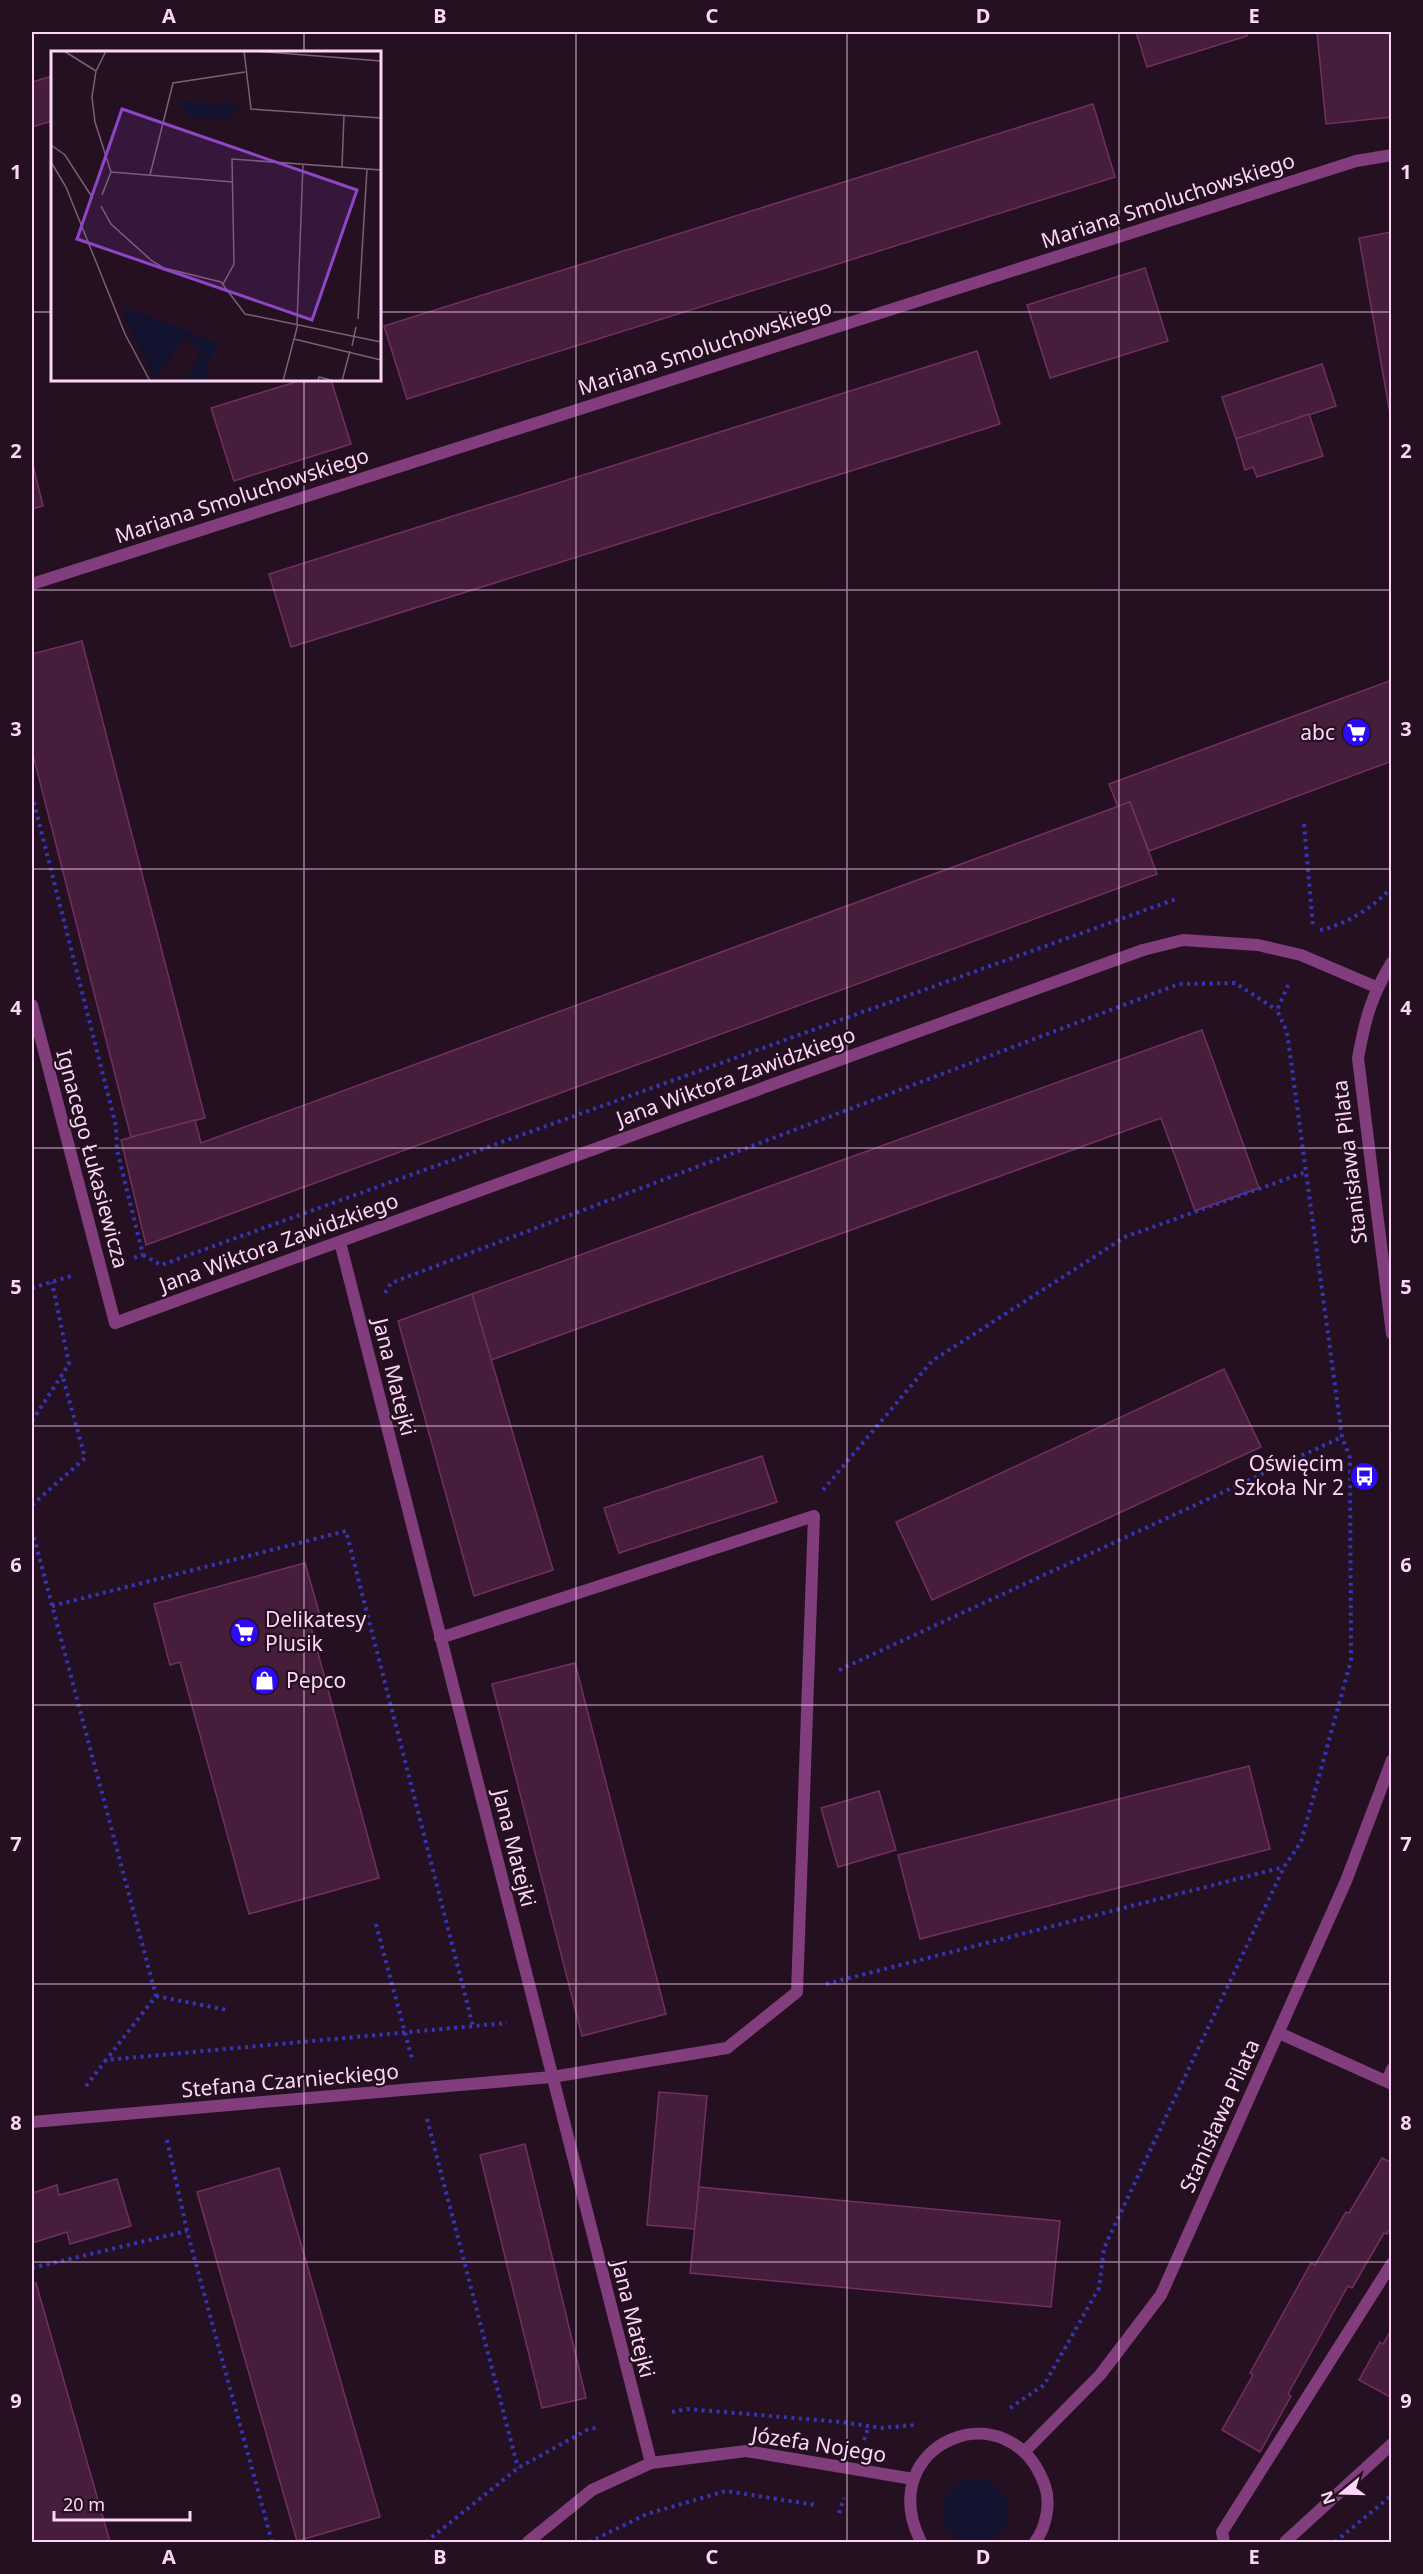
<svg xmlns="http://www.w3.org/2000/svg" width="1423" height="2574" viewBox="0 0 1423 2574" font-family="'Noto Sans',sans-serif">
<rect width="100%" height="100%" fill="#251021"/>
<circle fill="#14132f" cx="975" cy="2512" r="33"/>
<g fill="#461d3b" stroke="#713061" stroke-width="1.5">
<polygon points="1136,32 1246,32 1247,36 1147,67"/>
<polygon points="1317,32 1392,32 1392,117 1326,124"/>
<polygon points="52,76 52,121 32,127 32,82"/>
<polygon points="1093,104 1115,177 407,399 384,326"/>
<polygon points="1392,232 1392,425 1359,238"/>
<polygon points="1145,268 1168,341 1050,378 1027,305"/>
<polygon points="977,351 1000,424 291,647 269,574"/>
<polygon points="1322,364 1336,406 1236,439 1222,397"/>
<polygon points="302,380 331,380 351,444 234,481 211,408"/>
<polygon points="1309,414 1323,456 1257,477 1253,467 1245,470 1236,439"/>
<polygon points="32,461 43,506 32,509"/>
<polygon points="82,641 205,1118 131,1137 32,751 32,654"/>
<polygon points="1392,680 1392,761 1149,851 1130,802 1118,807 1109,784"/>
<polygon points="1130,802 1157,874 146,1245 121,1140 195,1120 201,1143"/>
<polygon points="1202,1030 1259,1188 1195,1211 1161,1118 491,1360 472,1294"/>
<polygon points="472,1294 553,1570 474,1596 398,1321"/>
<polygon points="1224,1369 1261,1447 932,1600 896,1522"/>
<polygon points="762,1456 777,1502 619,1553 604,1508"/>
<polygon points="305,1563 322,1623 311,1627 379,1878 249,1914 180,1662 170,1665 154,1604"/>
<polygon points="575,1663 666,2014 582,2036 492,1684"/>
<polygon points="1249,1766 1270,1849 920,1939 898,1855"/>
<polygon points="879,1791 896,1850 838,1867 821,1808"/>
<polygon points="659,2092 707,2096 695,2229 647,2225"/>
<polygon points="525,2144 586,2398 542,2408 480,2155"/>
<polygon points="1382,2158 1392,2163 1392,2226 1387,2234 1384,2233 1352,2288 1348,2286 1288,2394 1291,2396 1260,2452 1222,2430 1253,2375 1250,2373 1311,2263 1315,2265 1346,2212 1349,2213"/>
<polygon points="279,2168 380,2517 297,2541 197,2192"/>
<polygon points="117,2179 131,2226 70,2244 67,2232 32,2243 32,2193 57,2185 59,2195"/>
<polygon points="699,2187 1060,2221 1051,2307 690,2273"/>
<polygon points="36,2283 110,2542 32,2542 32,2284"/>
<polygon points="1392,2328 1392,2398 1359,2380 1380,2342 1383,2344"/>
</g>
<g fill="none" stroke-linecap="round" stroke-linejoin="round">
<g stroke="#3436b3" stroke-width="4" stroke-dasharray="3 4.5" stroke-linecap="butt">
<polyline points="32,795 116,1126 117,1150 143,1255 130,1259"/>
<polyline points="1304,824 1313,927"/>
<path d="M1320,930C1346,925 1375,906 1392,887"/>
<polyline points="143,1255 161,1265 1176,899"/>
<polyline points="32,1288 71,1276"/>
<polyline points="385,1293 391,1283 1179,984 1235,983 1277,1010"/>
<polyline points="32,1421 69,1364 52,1282"/>
<polyline points="823,1490 932,1361 1125,1237 1306,1172"/>
<polyline points="32,1505 85,1458 62,1374"/>
<polyline points="32,1530 156,1996 106,2060"/>
<polyline points="52,1606 346,1531 473,2026"/>
<polyline points="839,1670 1342,1437"/>
<polyline points="376,1924 412,2059"/>
<polyline points="826,1984 1284,1867"/>
<polyline points="156,1996 227,2010"/>
<polyline points="86,2086 106,2060 507,2023"/>
<polyline points="427,2119 518,2468"/>
<polyline points="167,2140 187,2231 272,2542"/>
<polyline points="32,2268 187,2231"/>
<polyline points="1010,2408 1044,2385 1099,2288 1104,2248 1284,1867 1301,1842 1351,1660 1350,1458 1342,1437 1287,1032 1277,1010 1289,983"/>
<polyline points="672,2412 687,2409 842,2422 881,2428 915,2425"/>
<polyline points="864,2440 869,2426"/>
<polyline points="839,2513 844,2498"/>
<polyline points="426,2542 518,2468 587,2430 599,2427"/>
<polyline points="589,2542 647,2514 726,2491 815,2505"/>
<polyline points="1335,2542 1392,2495"/>
</g>
<g stroke="#823d7c" stroke-width="12">
<polyline points="440,1638 814,1516 797,1992 727,2048 552,2077"/>
<polyline points="1279,2033 1392,2084"/>
<polyline points="1387,2081 1392,2069"/>
<polyline points="1224,2542 1222,2532 1392,2263"/>
</g>
<g stroke="#823d7c" stroke-width="12">
<polyline points="32,584 1356,161 1392,155"/>
<polyline points="32,1005 115,1323 1143,950 1183,940 1258,945 1301,955 1376,987"/>
<polyline points="340,1242 651,2463"/>
<polyline points="32,2122 552,2077"/>
</g>
<g stroke="#823d7c" stroke-width="12">
<path d="M1392,962C1371,996 1365,1020 1358,1058L1392,1334"/>
<polyline points="1025,2451 1100,2375 1161,2295 1346,1881 1392,1760"/>
<polyline points="528,2542 592,2490 651,2463 746,2451 913,2479"/>
<path d="M921,2542C871,2442 1011,2387 1045,2486C1051,2503 1046,2528 1035,2542"/>
<polyline points="1285,2542 1392,2444"/>
</g>
</g>
<path fill="none" stroke="#fdd6f7" stroke-width="1.5" stroke-opacity="0.55" d="M304,32V52M576,32V2542M847,32V2542M1119,32V2542M32,312H52M380,312H1392M304,380V2542M32,590H1392M32,869H1392M32,1148H1392M32,1426H1392M32,1705H1392M32,1984H1392M32,2262H1392"/>
<defs>
<symbol id="supermarket-disc" viewBox="-11 -11 22 22"><circle r="9.5" fill="#2d0af6" stroke="#251021"/><path d="M-6-5.5h2.5l.6 2H6L4.5 2H-2.5L-4.4-4H-6ZM-1.5 3.2a1.3 1.3 0 1 0 .1 0ZM3 3.2a1.3 1.3 0 1 0 .1 0Z" fill="#fff"/></symbol>
<symbol id="bus-disc" viewBox="-11 -11 22 22"><circle r="9.5" fill="#2d0af6" stroke="#251021"/><path d="M-5-6H5V4H4V6H2V4H-2V6H-4V4H-5ZM-3.5-4V0h7V-4ZM-3.5 1.2v1.5H-2V1.2ZM2 1.2v1.5H3.5V1.2Z" fill="#fff"/></symbol>
<symbol id="shop-disc" viewBox="-11 -11 22 22"><circle r="9.5" fill="#2d0af6" stroke="#251021"/><path d="M-5-2.5h2.3a2.7 3.5 0 0 1 5.4 0H5L5.5 6h-11ZM-1.5-2.5h3a1.5 2.3 0 0 0-3 0Z" fill="#fff"/></symbol>
</defs>
<g fill-rule="evenodd">
<use href="#supermarket-disc" x="1340" y="716" width="33" height="33"/>
<use href="#bus-disc" x="1348" y="1460" width="33" height="33"/>
<use href="#supermarket-disc" x="228" y="1616" width="33" height="33"/>
<use href="#shop-disc" x="248" y="1664" width="33" height="33"/>
</g>
<g text-anchor="middle" stroke-width="4.5" stroke-linejoin="round" paint-order="stroke">
<g font-size="21" fill="#fdd6f7" stroke="#251021">
<text transform="translate(1168 201) rotate(-18)" y="7">Mariana Smoluchowskiego</text>
<text transform="translate(705 348) rotate(-18)" y="7">Mariana Smoluchowskiego</text>
<text transform="translate(242 496) rotate(-18)" y="7">Mariana Smoluchowskiego</text>
<text transform="translate(736 1077) rotate(-20)" y="7">Jana Wiktora Zawidzkiego</text>
<text transform="translate(92 1159) rotate(75)" y="7">Ignacego Łukasiewicza</text>
<text transform="translate(1350 1162) rotate(-97)" y="7">Stanisława Pilata</text>
<text transform="translate(279 1243) rotate(-20)" y="7">Jana Wiktora Zawidzkiego</text>
<text transform="translate(394 1377) rotate(76)" y="7">Jana Matejki</text>
<text transform="translate(514 1848) rotate(76)" y="7">Jana Matejki</text>
<text transform="translate(290 2081) rotate(-5)" y="7">Stefana Czarnieckiego</text>
<text transform="translate(1220 2116) rotate(-66)" y="7">Stanisława Pilata</text>
<text transform="translate(633 2319) rotate(76)" y="7">Jana Matejki</text>
<text transform="translate(819 2445) rotate(9)" y="7">Józefa Nojego</text>
</g>
<g font-size="21" fill="#fdd6f7" stroke="#251021" text-anchor="end">
<text x="1335" y="740">abc</text>
<text x="1344" y="1471">Oświęcim<tspan x="1344" dy="24">Szkoła Nr 2</tspan></text>
<text x="265" y="1627" text-anchor="start">Delikatesy<tspan x="265" dy="24">Plusik</tspan></text>
<text x="286" y="1688" text-anchor="start">Pepco</text>
</g>
</g>
<g transform="translate(51 51)">
<rect width="330" height="330" fill="#251021"/>
<path d="M127,50L188,54L179,68L139,66ZM76,257L167,292L156,314V330H135L149,300L134,286L104,330L71,261Z" fill="#14132f"/>
<path fill="none" stroke="#7b5f77" stroke-width="1.5" d="M13,0L45,20M193,0L200,58L330,67M203,0L330,10M0,94L14,104L41,146M0,111L15,136L74,283L99,330M291,116L293,64M60,121L182,131M99,124L122,32L194,21M51,144L60,121L44,71L41,46L45,20L55,0M50,155L60,173L101,210L113,217L170,231L194,263L330,291M172,233L183,213L181,108L330,119M307,268L316,118M246,273L252,113M243,288L330,309M301,295L305,276M232,330L247,273M267,330L268,326L283,330M291,330L299,300"/>
<path fill="#8e46c7" fill-opacity="0.15" stroke="#8e46c7" stroke-width="3" d="M71,58L306,139L261,269L26,188Z"/>
<rect width="330" height="330" fill="none" stroke="#fdd6f7" stroke-width="3"/>
</g>
<rect width="1423" height="2574" fill="none" stroke="#251021" stroke-width="66"/>
<g transform="translate(1342 2493) rotate(251)" stroke="#251021" stroke-width="4.5" paint-order="stroke">
<path d="M0-4.5L10 22L0 15L-10 22Z" fill="#fdd6f7"/>
<text y="-9" font-size="16" font-weight="bold" text-anchor="middle" fill="#fdd6f7">N</text>
</g>
<path d="M54 2511v9h136v-9" fill="none" stroke="#fdd6f7" stroke-width="3"/>
<text x="63" y="2511" font-size="18" fill="#fdd6f7" stroke="#251021" stroke-width="4.5" paint-order="stroke">20 m</text>
<rect x="33" y="33" width="1357" height="2508" fill="none" stroke="#fdd6f7" stroke-width="2"/>
<g font-size="20" text-anchor="middle" font-weight="bold" fill="#fdd6f7">
<text x="169" y="23">A</text>
<text x="440" y="23">B</text>
<text x="712" y="23">C</text>
<text x="983" y="23">D</text>
<text x="1254" y="23">E</text>
<text x="16" y="179">1</text>
<text x="1406" y="179">1</text>
<text x="16" y="458">2</text>
<text x="1406" y="458">2</text>
<text x="16" y="736">3</text>
<text x="1406" y="736">3</text>
<text x="16" y="1015">4</text>
<text x="1406" y="1015">4</text>
<text x="16" y="1294">5</text>
<text x="1406" y="1294">5</text>
<text x="16" y="1572">6</text>
<text x="1406" y="1572">6</text>
<text x="16" y="1851">7</text>
<text x="1406" y="1851">7</text>
<text x="16" y="2130">8</text>
<text x="1406" y="2130">8</text>
<text x="16" y="2408">9</text>
<text x="1406" y="2408">9</text>
<text x="169" y="2564">A</text>
<text x="440" y="2564">B</text>
<text x="712" y="2564">C</text>
<text x="983" y="2564">D</text>
<text x="1254" y="2564">E</text>
</g>
</svg>
